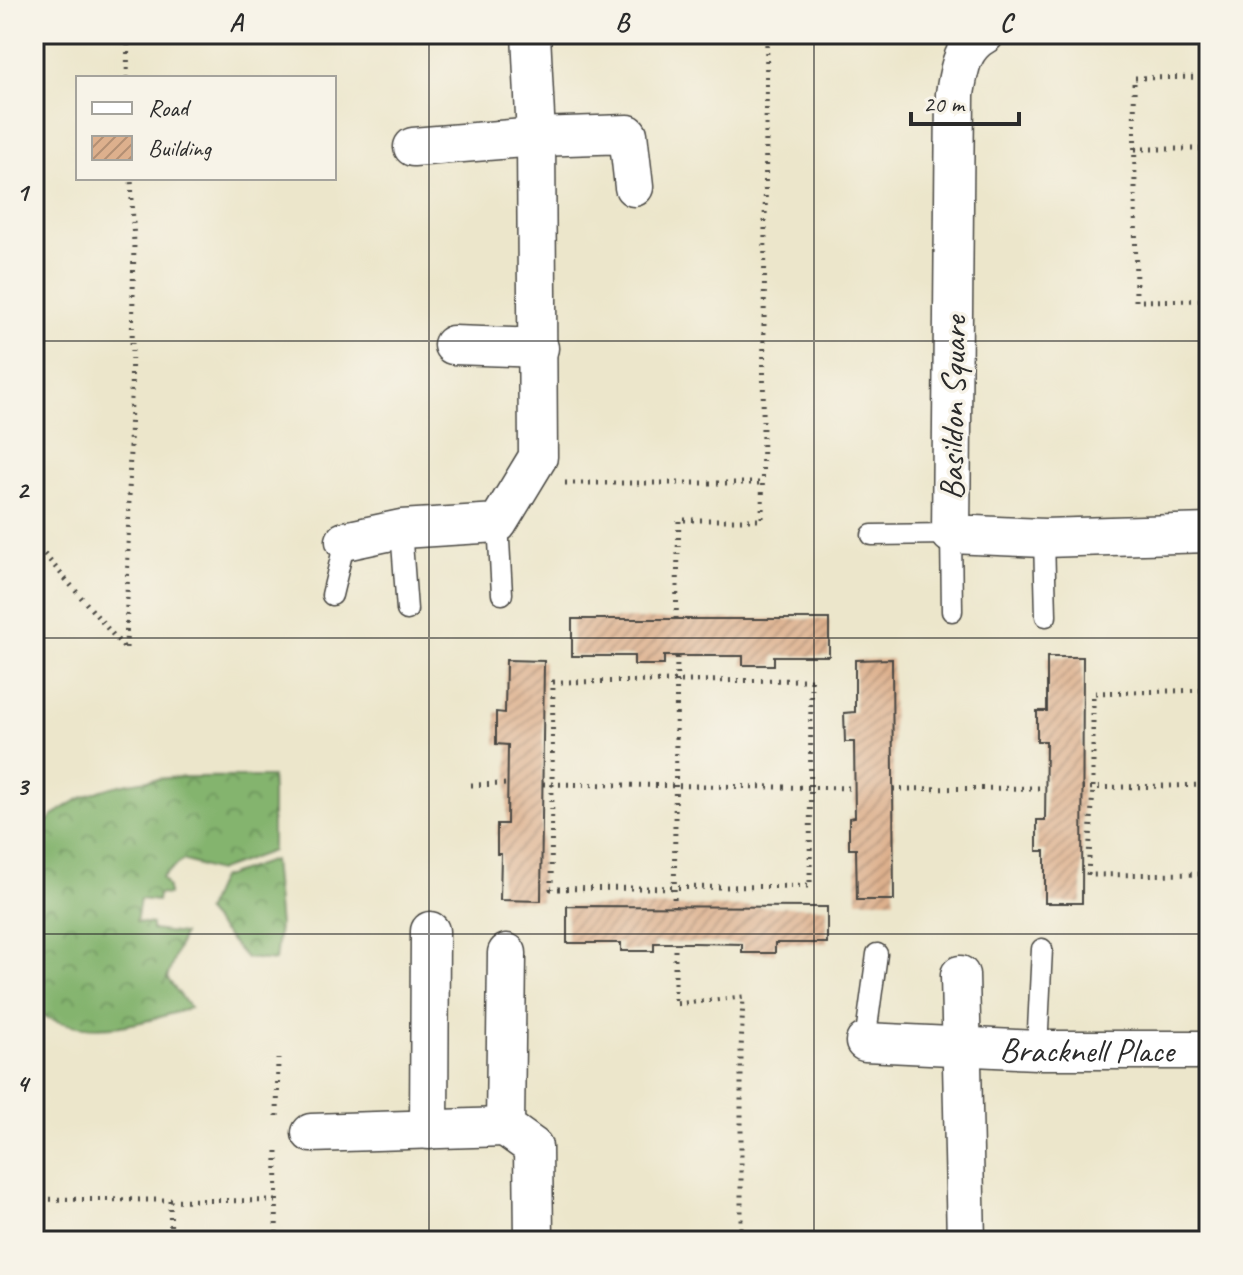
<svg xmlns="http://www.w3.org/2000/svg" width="1243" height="1275" viewBox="0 0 1243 1275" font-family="Caveat,sans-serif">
<defs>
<pattern id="forest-crowns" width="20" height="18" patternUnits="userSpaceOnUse" patternTransform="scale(2)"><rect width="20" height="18" fill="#84b46e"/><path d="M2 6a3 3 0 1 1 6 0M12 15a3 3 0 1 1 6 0" fill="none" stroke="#6c935b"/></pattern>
<pattern id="building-hatch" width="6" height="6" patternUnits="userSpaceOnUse" patternTransform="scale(2)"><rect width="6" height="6" fill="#ddb08d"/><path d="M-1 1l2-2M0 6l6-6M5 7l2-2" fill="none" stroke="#b38f73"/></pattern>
</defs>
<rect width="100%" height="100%" fill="#f7f3e8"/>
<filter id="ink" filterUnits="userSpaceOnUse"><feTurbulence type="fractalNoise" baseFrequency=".0125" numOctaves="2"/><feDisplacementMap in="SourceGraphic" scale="16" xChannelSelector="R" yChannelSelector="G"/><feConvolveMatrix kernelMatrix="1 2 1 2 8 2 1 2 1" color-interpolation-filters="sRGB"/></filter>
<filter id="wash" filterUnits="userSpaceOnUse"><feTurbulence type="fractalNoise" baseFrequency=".006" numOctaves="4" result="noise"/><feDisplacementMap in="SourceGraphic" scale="32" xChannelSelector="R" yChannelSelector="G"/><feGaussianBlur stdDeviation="1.8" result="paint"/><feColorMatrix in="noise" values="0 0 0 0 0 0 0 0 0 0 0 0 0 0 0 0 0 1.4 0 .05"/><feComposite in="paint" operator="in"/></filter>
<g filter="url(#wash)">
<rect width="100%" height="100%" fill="#ece6cb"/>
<g fill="url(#forest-crowns)" stroke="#58704c" stroke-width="2">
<path d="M272,777V851L217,871L183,860L162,877L168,888V895L158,894L157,901L140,899L136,922L152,924V930L183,934L167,978L190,1008C135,1025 88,1041 34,1011V835C90,766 193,778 272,777Z"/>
<polygon points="273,860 279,926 275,961 246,958 205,912 220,878"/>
</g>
<g id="blocks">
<g fill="url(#building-hatch)">
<polygon points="572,619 829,619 829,656 774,656 774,665 743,665 743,656 664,656 664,665 634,665 634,656 572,656"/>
<polygon points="1047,657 1083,657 1082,903 1045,903 1045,851 1037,851 1037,820 1045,820 1046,741 1037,741 1037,711 1047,711"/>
<polygon points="892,659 894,900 857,900 856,849 849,849 849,818 855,817 854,742 845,742 844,713 855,712 855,660"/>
<polygon points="506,660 544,661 541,901 500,900 501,854 497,854 497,824 507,824 508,745 496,744 496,712 505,713"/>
<polygon points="567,906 827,907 827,943 775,943 775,953 742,953 742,944 694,943 654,943 654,951 621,951 621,943 567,943"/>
</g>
</g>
</g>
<g filter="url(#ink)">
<use href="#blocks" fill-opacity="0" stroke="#484743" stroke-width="2"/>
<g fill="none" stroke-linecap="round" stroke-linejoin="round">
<defs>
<g id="service">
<polyline points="498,523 502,594"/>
<polyline points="401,529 407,610"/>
<polyline points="872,535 951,534 952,611"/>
<polyline points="1044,538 1046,616"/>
<polyline points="332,595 345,541"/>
<polyline points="865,1042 877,954"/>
<polyline points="1037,1050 1042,949"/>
</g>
<g id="minor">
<path d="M985,34C961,47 959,70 955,94L951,534L1044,538L1209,533"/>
<polyline points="413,147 536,137 628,134 634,187"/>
<polyline points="453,345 539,348"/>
<polyline points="345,541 401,529 498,523 538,457 536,137 531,34"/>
<polyline points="507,953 505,1127 533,1147 534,1241"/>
<polyline points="960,975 966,1241"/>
<path id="s1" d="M865,1042L1037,1050H1209"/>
<polyline points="429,1130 430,931"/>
<polyline points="311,1133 505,1127"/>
</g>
</defs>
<use href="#service" stroke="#484743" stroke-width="23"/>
<use href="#minor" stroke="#484743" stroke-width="41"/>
<g stroke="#484743" stroke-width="5" stroke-dasharray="2 6" stroke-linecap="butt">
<polyline points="1209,34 1209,35"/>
<polyline points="1209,77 1134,78 1136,301 1209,300"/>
<polyline points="127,78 128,34"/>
<polyline points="1135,149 1209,149"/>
<polyline points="565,483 762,483"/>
<polyline points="34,542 126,650 134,244 131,178"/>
<polyline points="676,619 679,520 762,520 767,34"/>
<polygon points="811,680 810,886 551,889 553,682"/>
<polyline points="1209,690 1093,693 1093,787 1088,875 1209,874"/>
<polyline points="543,784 855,788"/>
<polyline points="471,785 508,784"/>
<polyline points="1082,788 1209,785"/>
<polyline points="893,789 1046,788"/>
<polyline points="674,907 677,656"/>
<polyline points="675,942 675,1004 743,997 741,1052 741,1241"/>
<polyline points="277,1116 278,1059"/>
<polyline points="34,1199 276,1201"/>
<polyline points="170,1200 171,1241"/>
<polyline points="276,1241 277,1150"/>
</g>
<use href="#service" stroke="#fff" stroke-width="20"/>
<use href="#minor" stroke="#fff" stroke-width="38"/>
</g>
</g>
<path fill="none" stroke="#2b2b2b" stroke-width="2" stroke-opacity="0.55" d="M429,34V1241M814,34V1241M34,341H1209M34,638H1209M34,934H1209"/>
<g text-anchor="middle" stroke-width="7" stroke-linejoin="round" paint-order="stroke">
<g font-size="34" fill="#2b2b2b" stroke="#f7f3e8">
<text transform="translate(952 408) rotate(-89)" y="12">Basildon Square</text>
<text dy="12" stroke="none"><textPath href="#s1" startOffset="222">Bracknell Place</textPath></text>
</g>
</g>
<rect width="1243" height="1275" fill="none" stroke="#f7f3e8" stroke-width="88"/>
<rect x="76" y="76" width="260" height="104" fill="#f7f3e8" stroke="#a5a39c" stroke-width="2"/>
<rect x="92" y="102" width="40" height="12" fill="#ffffff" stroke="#a5a39c" stroke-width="2"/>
<text x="148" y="116" font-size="24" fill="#2b2b2b">Road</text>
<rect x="92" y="136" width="40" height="24" fill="url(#building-hatch)" stroke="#a5a39c" stroke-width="2"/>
<text x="148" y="156" font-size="24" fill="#2b2b2b">Building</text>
<path d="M911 112v12h108v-12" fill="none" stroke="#2b2b2b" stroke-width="4"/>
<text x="923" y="112" font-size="24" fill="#2b2b2b" stroke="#f7f3e8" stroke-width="6" paint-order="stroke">20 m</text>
<rect x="44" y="44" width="1155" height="1187" fill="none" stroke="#2b2b2b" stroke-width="3"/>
<g font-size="26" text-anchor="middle" font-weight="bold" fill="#2b2b2b">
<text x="236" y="31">A</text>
<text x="622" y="31">B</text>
<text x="1006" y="31">C</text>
<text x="22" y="201">1</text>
<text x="22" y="498">2</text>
<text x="22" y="795">3</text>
<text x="22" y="1092">4</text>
</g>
</svg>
